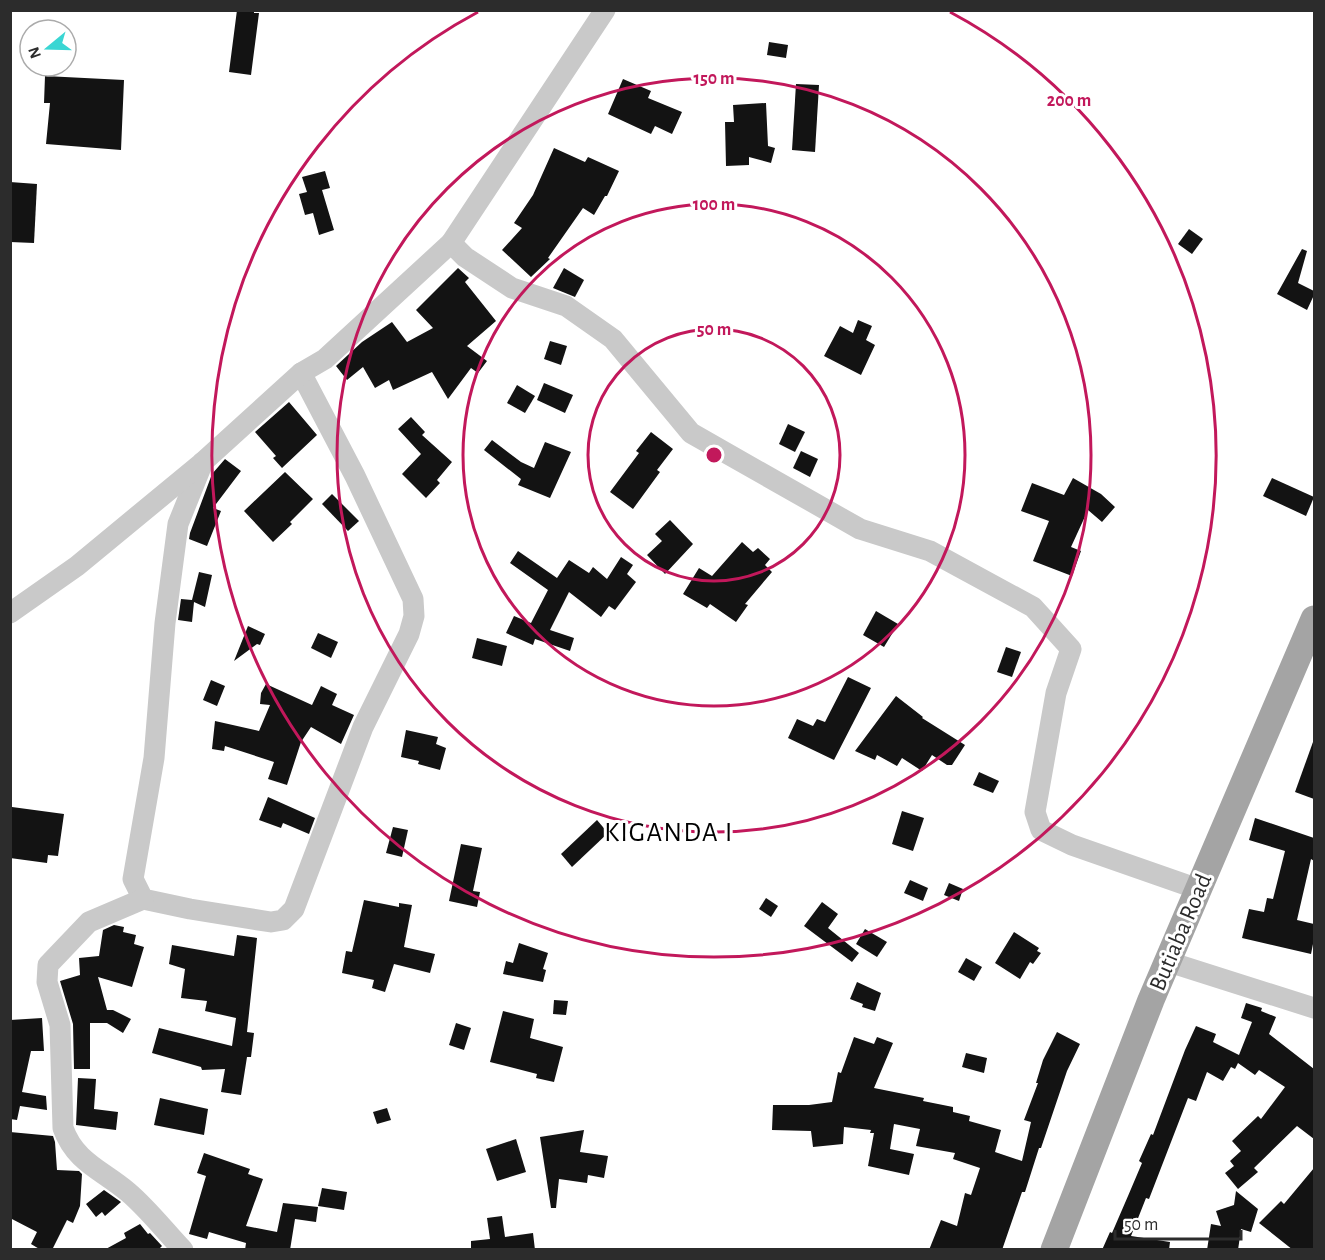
<svg xmlns="http://www.w3.org/2000/svg" width="1325" height="1260" viewBox="0 0 1325 1260" font-family="'Alegreya Sans',sans-serif">
<rect width="100%" height="100%" fill="#fff"/>
<g fill="#131313">
<polygon points="237,10 254,10 254,13 259,13 251,75 229,72"/>
<polygon points="769,42 788,45 786,58 767,55"/>
<polygon points="45,76 124,80 121,150 46,144 50,103 44,103"/>
<polygon points="623,79 651,91 648,98 682,112 672,134 655,126 651,134 608,114"/>
<polygon points="796,84 819,85 815,152 792,150"/>
<polygon points="766,103 768,146 775,148 771,163 749,157 749,165 726,166 725,122 734,122 733,105"/>
<polygon points="554,148 585,162 588,157 619,171 607,196 605,196 594,215 583,208 548,258 550,259 531,277 502,250 522,228 514,223 533,195"/>
<polygon points="325,171 330,188 322,190 334,230 319,235 313,213 305,215 299,194 307,192 302,177"/>
<polygon points="10,182 37,184 34,243 10,242"/>
<polygon points="1189,229 1203,239 1192,254 1178,244"/>
<polygon points="1302,249 1307,251 1298,283 1314,291 1314,295 1307,310 1277,294"/>
<polygon points="458,268 469,278 465,282 496,321 467,346 487,361 478,373 471,368 448,399 432,372 393,390 389,380 375,388 363,367 347,380 336,366 362,342 392,322 407,342 433,328 416,310"/>
<polygon points="564,268 584,280 575,297 553,288"/>
<polygon points="858,320 872,326 866,340 875,345 861,375 824,356 840,326 853,333"/>
<polygon points="550,341 567,346 561,365 544,359"/>
<polygon points="544,383 573,395 565,413 537,400"/>
<polygon points="517,385 535,396 525,413 507,403"/>
<polygon points="289,402 317,435 282,468 273,458 276,456 255,432"/>
<polygon points="411,417 425,432 422,435 452,462 437,480 440,483 426,498 402,474 421,454 398,429"/>
<polygon points="788,424 805,432 795,452 779,444"/>
<polygon points="651,432 673,449 657,470 660,472 633,509 610,492 639,453 636,451"/>
<polygon points="492,440 521,462 534,468 545,442 571,452 550,498 518,485 521,479 484,450"/>
<polygon points="801,451 818,459 810,477 793,468"/>
<polygon points="225,459 241,471 213,508 221,511 207,546 189,539 190,533 212,474"/>
<polygon points="285,472 313,499 290,522 292,524 273,542 244,511"/>
<polygon points="1073,478 1101,494 1115,507 1102,522 1088,510 1071,547 1081,551 1072,576 1033,561 1049,521 1021,511 1032,483 1064,495"/>
<polygon points="1272,478 1314,497 1306,516 1263,496"/>
<polygon points="332,494 359,521 348,531 322,504"/>
<polygon points="670,520 693,544 665,574 647,555 662,541 655,534"/>
<polygon points="742,542 753,552 758,548 770,559 765,565 772,572 745,604 748,605 736,622 710,604 707,608 683,594 699,568 712,576"/>
<polygon points="518,551 557,578 569,560 589,573 593,567 607,579 621,557 633,565 627,574 636,582 615,610 609,606 601,617 569,592 550,630 574,638 570,651 535,639 533,645 506,633 514,616 531,623 548,590 510,563"/>
<polygon points="199,572 212,575 205,607 194,602 192,622 178,620 181,599 192,600"/>
<polygon points="876,611 898,624 884,647 863,635"/>
<polygon points="248,626 265,634 260,645 257,644 234,661"/>
<polygon points="318,633 338,642 331,658 311,648"/>
<polygon points="477,638 507,646 502,666 472,658"/>
<polygon points="1006,647 1021,652 1012,677 997,672"/>
<polygon points="848,677 871,688 834,760 788,738 797,719 813,726 817,719 825,722"/>
<polygon points="211,680 225,686 217,706 203,700"/>
<polygon points="266,684 312,705 321,686 337,694 332,705 354,715 341,744 311,727 301,742 287,785 268,779 274,762 225,746 224,751 212,749 215,721 259,731 270,705 260,704 261,693"/>
<polygon points="896,696 923,717 922,718 965,745 952,765 947,765 932,755 922,771 902,758 897,766 877,755 875,760 855,751"/>
<polygon points="406,730 438,737 436,744 446,748 440,770 418,764 419,761 401,757"/>
<polygon points="1313,742 1314,742 1314,799 1295,792"/>
<polygon points="979,772 999,781 993,793 973,785"/>
<polygon points="268,797 315,818 309,834 283,823 281,828 259,820"/>
<polygon points="12,807 64,814 58,856 48,855 47,863 10,858 10,814 12,814"/>
<polygon points="902,811 924,818 913,851 892,844"/>
<polygon points="1255,818 1314,838 1314,861 1311,859 1297,920 1314,924 1314,939 1311,954 1242,938 1249,909 1264,912 1267,898 1273,899 1285,851 1249,840"/>
<polygon points="597,820 608,833 572,867 561,854"/>
<polygon points="393,827 408,830 402,857 386,853"/>
<polygon points="461,844 482,848 473,891 480,892 477,907 449,901"/>
<polygon points="910,880 928,888 923,901 904,893"/>
<polygon points="949,883 963,889 959,901 944,895"/>
<polygon points="766,898 778,906 771,917 759,909"/>
<polygon points="364,900 399,907 399,903 412,905 404,947 435,954 430,973 394,964 385,992 372,988 374,980 342,973 346,951 352,952"/>
<polygon points="822,902 838,914 828,928 859,953 852,962 804,926"/>
<polygon points="114,925 124,927 123,932 136,935 134,944 144,947 132,987 98,977 107,1010 113,1010 131,1019 123,1033 107,1023 90,1023 90,1069 74,1069 73,1024 60,981 80,975 79,958 99,956 103,930"/>
<polygon points="865,929 887,942 877,957 856,944"/>
<polygon points="1014,932 1039,948 1037,951 1041,953 1033,964 1030,962 1020,979 995,963"/>
<polygon points="237,935 257,938 247,1032 254,1033 251,1057 247,1057 241,1095 221,1092 225,1069 202,1070 201,1067 152,1053 159,1028 232,1046 236,1018 205,1011 207,1001 181,998 185,969 169,964 172,945 234,956"/>
<polygon points="519,943 548,953 543,969 546,970 543,982 503,974 506,961 513,963"/>
<polygon points="966,958 982,967 974,981 958,972"/>
<polygon points="857,982 881,993 875,1011 862,1007 863,1004 850,999"/>
<polygon points="554,1000 568,1001 566,1015 553,1014"/>
<polygon points="1246,1003 1262,1008 1261,1011 1276,1017 1269,1034 1314,1069 1314,1139 1297,1126 1254,1168 1258,1172 1238,1189 1225,1173 1234,1166 1230,1161 1241,1151 1232,1141 1258,1116 1261,1119 1285,1087 1259,1070 1255,1075 1238,1063 1235,1069 1231,1067 1223,1081 1207,1072 1196,1101 1188,1098 1149,1199 1146,1198 1131,1236 1170,1242 1169,1250 1102,1250 1110,1232 1112,1233 1128,1196 1142,1163 1139,1161 1151,1134 1153,1135 1185,1050 1196,1026 1216,1034 1213,1042 1239,1055 1252,1022 1241,1018"/>
<polygon points="503,1011 534,1019 530,1038 563,1047 554,1082 536,1078 537,1074 490,1062"/>
<polygon points="42,1018 44,1051 31,1051 22,1092 46,1096 47,1110 20,1106 17,1120 10,1119 10,1020"/>
<polygon points="456,1023 471,1028 464,1050 449,1045"/>
<polygon points="1057,1032 1080,1044 1067,1071 1041,1148 1039,1148 1025,1192 1022,1192 1002,1250 929,1250 941,1220 957,1226 965,1193 971,1195 980,1168 953,1159 955,1153 916,1146 920,1129 894,1124 890,1149 914,1154 909,1175 868,1166 874,1133 870,1133 871,1130 844,1127 843,1144 813,1147 811,1131 772,1130 773,1105 809,1105 832,1102 838,1072 841,1073 854,1037 874,1044 877,1037 893,1043 874,1088 924,1098 923,1101 953,1107 953,1112 970,1116 969,1121 1001,1130 995,1152 1022,1161 1031,1122 1024,1120 1038,1083 1036,1083 1043,1060"/>
<polygon points="966,1053 987,1058 984,1073 962,1067"/>
<polygon points="78,1078 96,1079 94,1109 118,1112 116,1130 76,1125"/>
<polygon points="160,1098 208,1109 204,1135 154,1125"/>
<polygon points="387,1108 391,1120 377,1124 373,1112"/>
<polygon points="584,1130 580,1152 608,1156 604,1178 588,1175 587,1183 559,1179 556,1208 551,1208 540,1137"/>
<polygon points="10,1132 53,1136 55,1142 57,1170 79,1171 82,1174 80,1206 73,1223 67,1220 52,1250 41,1250 31,1244 37,1232 10,1218"/>
<polygon points="516,1139 526,1172 497,1181 486,1149"/>
<polygon points="204,1153 250,1169 248,1174 263,1179 246,1226 277,1232 283,1203 318,1207 316,1222 295,1219 290,1250 245,1250 246,1243 209,1232 207,1239 189,1234 206,1176 197,1173"/>
<polygon points="1314,1168 1314,1250 1293,1250 1259,1223 1281,1201 1284,1204"/>
<polygon points="322,1188 347,1192 344,1210 318,1206"/>
<polygon points="104,1190 121,1202 105,1216 102,1212 96,1217 86,1204"/>
<polygon points="1236,1191 1258,1209 1251,1232 1241,1229 1238,1250 1207,1250 1211,1224 1221,1226 1216,1211 1234,1205"/>
<polygon points="502,1216 505,1237 533,1233 535,1250 471,1250 471,1241 490,1239 487,1218"/>
<polygon points="140,1224 148,1234 150,1233 162,1246 158,1250 104,1250 126,1238 124,1233"/>
</g>
<g fill="none" stroke-linecap="round" stroke-linejoin="round">
<g stroke="#c9c9c9" stroke-width="21">
<polyline points="451,243 465,257 512,288 566,306 613,339 691,433 860,529 930,551 1033,607 1071,649 1056,693 1035,812 1041,830 1072,845 1198,889"/>
<polyline points="203,462 178,524 165,623 154,758 133,879 143,899 190,909 271,922 283,920 294,909 363,727 409,634 414,616 413,599 355,476 301,373"/>
<polyline points="10,613 77,566 203,462 301,373 325,359 451,243 605,10"/>
<path d="M143,899L89,922L48,965L47,982L60,1025L63,1128C75,1162 102,1170 128,1192C148,1209 165,1231 183,1250"/>
<polyline points="1169,962 1314,1008"/>
</g>
<polyline stroke="#a4a4a4" stroke-width="27" points="1054,1250 1151,1000 1314,619"/>
</g>
<g fill="none" stroke="#c2185b" stroke-width="3">
<circle cx="714" cy="455" r="126"/>
<circle cx="714" cy="455" r="251"/>
<circle cx="714" cy="455" r="377"/>
<path d="M950 12A502 502 0 1 1 478 12"/>
</g>
<g text-anchor="middle" stroke-width="6" stroke-linejoin="round" paint-order="stroke">
<g font-size="24" fill="#2c2c2c" stroke="#fff">
<text transform="translate(1180 932) rotate(-67)" y="8">Butiaba Road</text>
</g>
<g font-size="27" letter-spacing="1.5" fill="#000" stroke="#fff">
<text x="669" y="841">KIGANDA I</text>
</g>
</g>
<circle cx="714" cy="455" r="9" fill="#c2185b" stroke="#fff" stroke-width="3"/>
<g font-size="18" text-anchor="middle" font-weight="bold" fill="#c2185b" stroke="#fff" stroke-width="6" stroke-linejoin="round" paint-order="stroke">
<text x="714" y="84">150 m</text>
<text x="1069" y="106">200 m</text>
<text x="714" y="210">100 m</text>
<text x="714" y="335">50 m</text>
</g>
<rect width="1325" height="1260" fill="none" stroke="#2c2c2c" stroke-width="24"/>
<g transform="translate(48 48) rotate(251)"><circle r="28" fill="#ffffff" stroke="#ababab" stroke-width="1.5"/>
<path d="M0-4.5L10 22L0 15L-10 22Z" fill="#3ad6d3"/>
<text y="-9" font-size="16" font-weight="bold" text-anchor="middle" fill="#2c2c2c">N</text>
</g>
<path d="M1115 1230v9h126v-9" fill="none" stroke="#2c2c2c" stroke-width="3"/>
<text x="1124" y="1230" font-size="18" fill="#2c2c2c" stroke="#ffffff" stroke-width="4.5" paint-order="stroke">50 m</text>
</svg>
